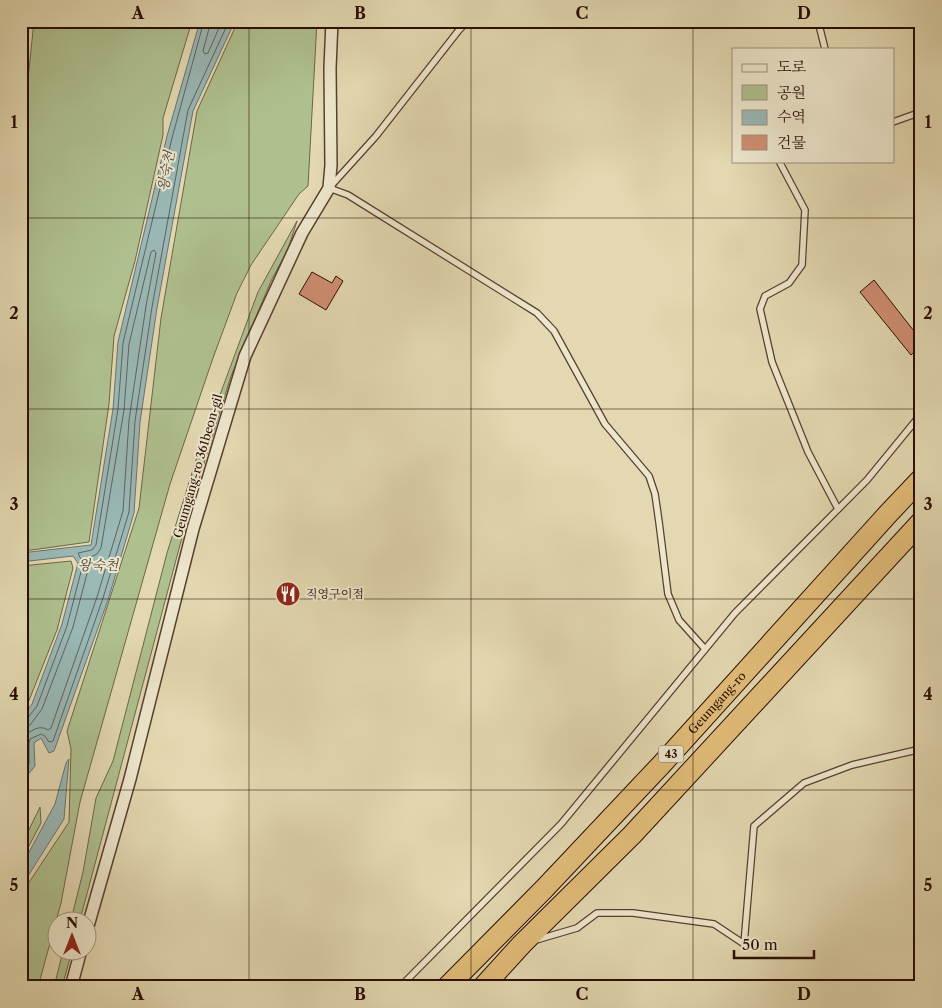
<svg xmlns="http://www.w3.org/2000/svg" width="942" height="1008" viewBox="0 0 942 1008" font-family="'Libre Caslon Text','Noto Serif KR',serif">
<rect width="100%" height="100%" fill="#e3d8b1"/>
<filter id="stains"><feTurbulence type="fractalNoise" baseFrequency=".004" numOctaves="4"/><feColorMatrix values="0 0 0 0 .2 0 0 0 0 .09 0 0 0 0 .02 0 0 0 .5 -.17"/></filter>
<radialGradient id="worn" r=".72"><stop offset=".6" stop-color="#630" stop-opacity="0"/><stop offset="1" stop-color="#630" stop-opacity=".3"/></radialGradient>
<g fill="#afc08f" stroke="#6c6649">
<polygon points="21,21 27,21 21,89"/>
<polygon points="34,21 192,21 163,118 163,135 135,261 114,336 109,404 89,542 24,551 27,530 21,526 21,147"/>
<polygon points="238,21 317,21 308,186 299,194 251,265 237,293 213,358 170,484 80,802 61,903 38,987 21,987 22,893 69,822 71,749 67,731 139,508 161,318 197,111"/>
<polygon points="297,221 288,249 271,281 231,376 188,515 80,920 71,920 83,872 96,798 113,761 167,553 197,457 258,292"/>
<polygon points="71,561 73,568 57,630 28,703 21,711 21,566"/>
<polygon points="40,807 41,823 21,861 21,846"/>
<polygon points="63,951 72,951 62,987 54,987"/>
</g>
<g fill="#99b8b6" stroke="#6c736e">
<polygon points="200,21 234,21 234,23 193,111 157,308 140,422 134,513 108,600 54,751 49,753 41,738 34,743 35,766 21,783 21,719 32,704 62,624 78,563 73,556 21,562 21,553 91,545 113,409 118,342 167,136"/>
<polygon points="69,759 64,819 21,887 21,867 55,804 66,763"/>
</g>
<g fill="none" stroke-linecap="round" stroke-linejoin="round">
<g stroke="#61625c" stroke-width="1">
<polyline points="211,21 203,51 205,54 208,53 222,21"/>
<polyline points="21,721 27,719 37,706 67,626 83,564 78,553 92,550 96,545 118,409 123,343 172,138 204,21"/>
<path d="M21,727L30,725L42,709L73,627L89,566V558L97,554L101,548L124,410L129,344L151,252L154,250L156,253L146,306L129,420L123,511L97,597L51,728L48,730C43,727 39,727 33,730C14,740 29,752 21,765"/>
<polyline points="21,775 29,764 29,743 30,739 41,734 45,736 49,742 53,741 103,598 129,512 135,421 152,307 188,110 229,21"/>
</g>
</g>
<g fill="#cf8e71" stroke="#290c03">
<polygon points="312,272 332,283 336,276 343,281 326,310 299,294"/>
<polygon points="874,280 921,340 921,346 911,355 860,292"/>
</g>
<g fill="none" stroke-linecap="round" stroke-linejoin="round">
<defs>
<g id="lane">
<polyline points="468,21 459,30 376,136 329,188 348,195 537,313 554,331 605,424 649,476 655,494 659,522 668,594 679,620 705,649"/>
<polyline points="818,21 825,49"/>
<polyline points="893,122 921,112"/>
<polyline points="779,161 805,210 802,265 789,283 765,296 760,309 772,362 808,452 838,509"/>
<polyline points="536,940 577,928 597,913 633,913 714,924 744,944 754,826 804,783 852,765 921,749"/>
<polyline points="400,987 561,824 735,613 867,480 917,419 921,412"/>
</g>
<g id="street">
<polyline points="88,926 130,779 193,529 245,356 302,233 329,188 331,165 330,68 332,21"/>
<polyline points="71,987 81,950"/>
</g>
<g id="highway">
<path id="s1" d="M447,987L544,889L661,765L887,515L921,479"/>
<polyline points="483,987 522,944 632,835 921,522"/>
</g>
</defs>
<use href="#lane" stroke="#583f2e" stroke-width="8"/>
<use href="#street" stroke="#583f2e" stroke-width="14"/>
<use href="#highway" stroke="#290c03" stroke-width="22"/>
<use href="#lane" stroke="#ede6cc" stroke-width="5.5"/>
<use href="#street" stroke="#ede6cc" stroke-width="11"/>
<use href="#highway" stroke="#e2bc78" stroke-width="20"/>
</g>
<path fill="none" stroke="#290c03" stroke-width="1" stroke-opacity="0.55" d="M249,21V987M471,21V987M693,21V987M21,218H921M21,409H921M21,599H921M21,790H921"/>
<defs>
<symbol id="restaurant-disc" viewBox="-11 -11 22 22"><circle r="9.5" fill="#8f2418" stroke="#ede6cc"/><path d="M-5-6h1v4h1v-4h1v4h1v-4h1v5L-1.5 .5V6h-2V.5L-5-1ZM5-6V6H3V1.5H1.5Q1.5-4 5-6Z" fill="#fff"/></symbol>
</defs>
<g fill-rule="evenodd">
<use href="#restaurant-disc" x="274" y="580" width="28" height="28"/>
</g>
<g text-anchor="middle" stroke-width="4" stroke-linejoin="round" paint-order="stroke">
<rect fill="#ede6cc" stroke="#644d3f" stroke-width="1" x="658.5" y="745.5" width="25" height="17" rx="4"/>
<g font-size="11" font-weight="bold" fill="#290c03">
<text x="671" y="758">43</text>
</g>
<g font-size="12" fill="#290c03" stroke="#ede6cc">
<text transform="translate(198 466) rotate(-74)" y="4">Geumgang-ro 361beon-gil</text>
<text dy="4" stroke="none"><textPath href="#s1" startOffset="392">Geumgang-ro</textPath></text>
</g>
<g font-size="12" fill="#290c03" stroke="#ede6cc" text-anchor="start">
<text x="306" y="598">직영구이점</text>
</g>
<g font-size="14" font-style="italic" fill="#504842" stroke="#ede6cc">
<text transform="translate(166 171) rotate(-80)" y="5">왕숙천</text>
<text x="98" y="570">왕숙천</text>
</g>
</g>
<rect width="942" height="1008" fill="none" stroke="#e3d8b1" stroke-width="55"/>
<rect x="732" y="48" width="162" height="115" fill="#ede6cc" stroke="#9f8f7c"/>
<rect x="742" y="64" width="25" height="8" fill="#ede6cc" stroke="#9f8f7c"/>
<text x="777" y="72" font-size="15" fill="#290c03">도로</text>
<rect x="742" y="85" width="25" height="15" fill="#afc08f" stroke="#9f8f7c"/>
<text x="777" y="98" font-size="15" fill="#290c03">공원</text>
<rect x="742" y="110" width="25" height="15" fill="#99b8b6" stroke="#9f8f7c"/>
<text x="777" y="122" font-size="15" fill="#290c03">수역</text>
<rect x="742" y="135" width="25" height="15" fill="#cf8e71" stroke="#9f8f7c"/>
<text x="777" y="148" font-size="15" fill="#290c03">건물</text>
<g transform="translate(72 936)"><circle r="24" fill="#ede6cc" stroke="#9f8f7c"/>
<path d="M0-4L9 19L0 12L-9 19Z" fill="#8f2418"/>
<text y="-8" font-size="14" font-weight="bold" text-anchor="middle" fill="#290c03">N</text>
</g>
<path d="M734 950v8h80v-8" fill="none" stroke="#290c03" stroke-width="2.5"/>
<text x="742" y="950" font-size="15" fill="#290c03" stroke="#ede6cc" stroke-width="4" paint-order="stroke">50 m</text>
<rect x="28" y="28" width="886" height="952" fill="none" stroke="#290c03" stroke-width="2"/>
<g font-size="16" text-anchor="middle" font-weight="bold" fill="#290c03">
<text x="138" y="19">A</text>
<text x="360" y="19">B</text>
<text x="582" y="19">C</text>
<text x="804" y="19">D</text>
<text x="14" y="128">1</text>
<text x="928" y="128">1</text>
<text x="14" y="319">2</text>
<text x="928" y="319">2</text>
<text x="14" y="510">3</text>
<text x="928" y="510">3</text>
<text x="14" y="700">4</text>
<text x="928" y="700">4</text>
<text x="14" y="891">5</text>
<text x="928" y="891">5</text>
<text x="138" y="1000">A</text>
<text x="360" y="1000">B</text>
<text x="582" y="1000">C</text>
<text x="804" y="1000">D</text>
</g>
<rect width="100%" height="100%" filter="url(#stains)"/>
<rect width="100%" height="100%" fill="url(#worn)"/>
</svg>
